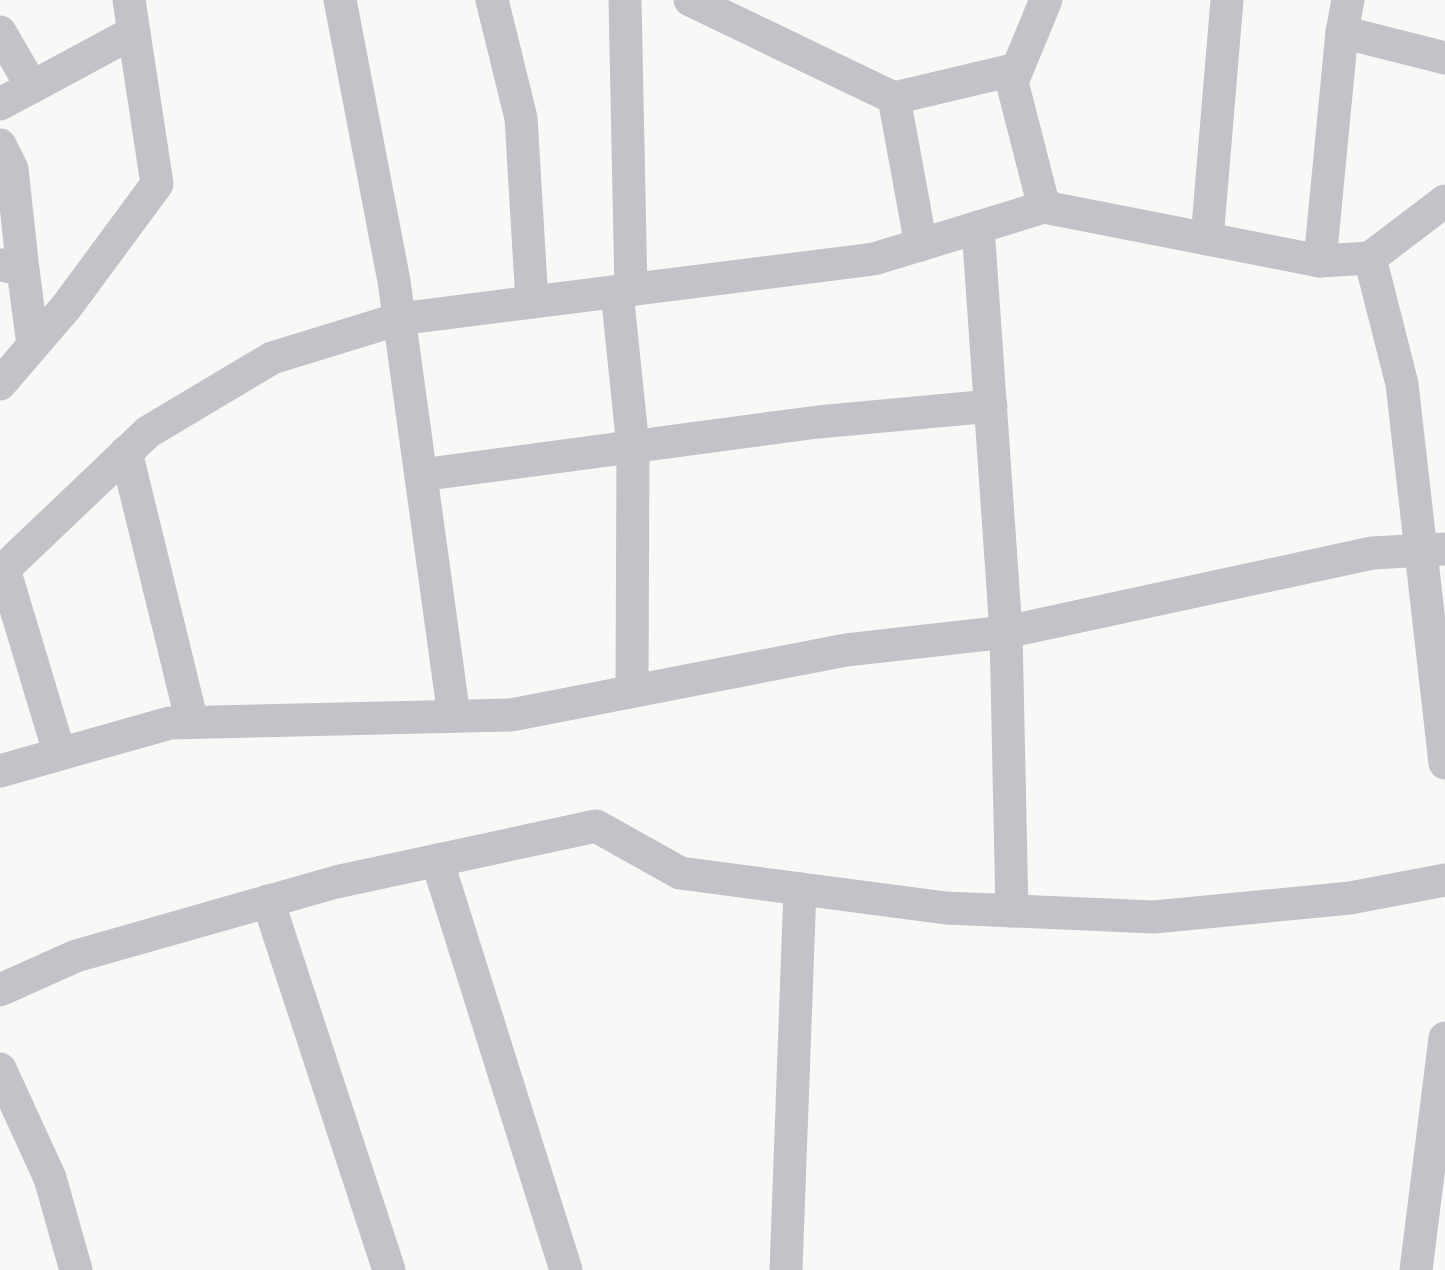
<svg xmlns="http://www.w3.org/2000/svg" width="1445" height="1270" viewBox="0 0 1445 1270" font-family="Mulish,sans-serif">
<rect width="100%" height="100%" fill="#f8f9f7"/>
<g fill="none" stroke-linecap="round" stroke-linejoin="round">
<g stroke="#c1c3c8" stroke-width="33">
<polyline points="340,0 394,281 454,716"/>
<polyline points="492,0 521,118 532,302"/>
<polyline points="625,0 631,290"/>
<polyline points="690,0 894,98 921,245"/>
<polyline points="1046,0 1012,82 1044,207 1320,261"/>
<polyline points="1348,0 1342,32 1320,261 1370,258"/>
<polyline points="0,32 32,87 134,32"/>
<polyline points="1342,32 1445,58"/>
<polyline points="894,98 1017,69"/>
<polyline points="0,104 32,87"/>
<polyline points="0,145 12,169 23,270"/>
<polyline points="1445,201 1370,258 1402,384 1445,763"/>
<polyline points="978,227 1006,632 1012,911"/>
<polyline points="1207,239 1227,0"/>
<polyline points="2,265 23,270 33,345"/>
<polyline points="617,292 633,447 632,691"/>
<polyline points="0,384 67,306 157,184 129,0"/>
<polyline points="126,452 192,722"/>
<polyline points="421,475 818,422 991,406"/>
<polyline points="59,752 4,569 148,432 272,358 399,319 874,259 1044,207"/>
<polyline points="0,771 170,723 511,715 846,650 1006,632 1372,553 1445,549"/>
<polyline points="437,860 566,1270"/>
<polyline points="268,901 389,1270"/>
<polyline points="0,990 76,956 336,882 596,826 680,873 946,908 1154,917 1350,898 1445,880"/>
<polyline points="0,1069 50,1178 76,1270"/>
<polyline points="786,1270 800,889"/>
<polyline points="1416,1270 1445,1038"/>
</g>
</g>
</svg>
